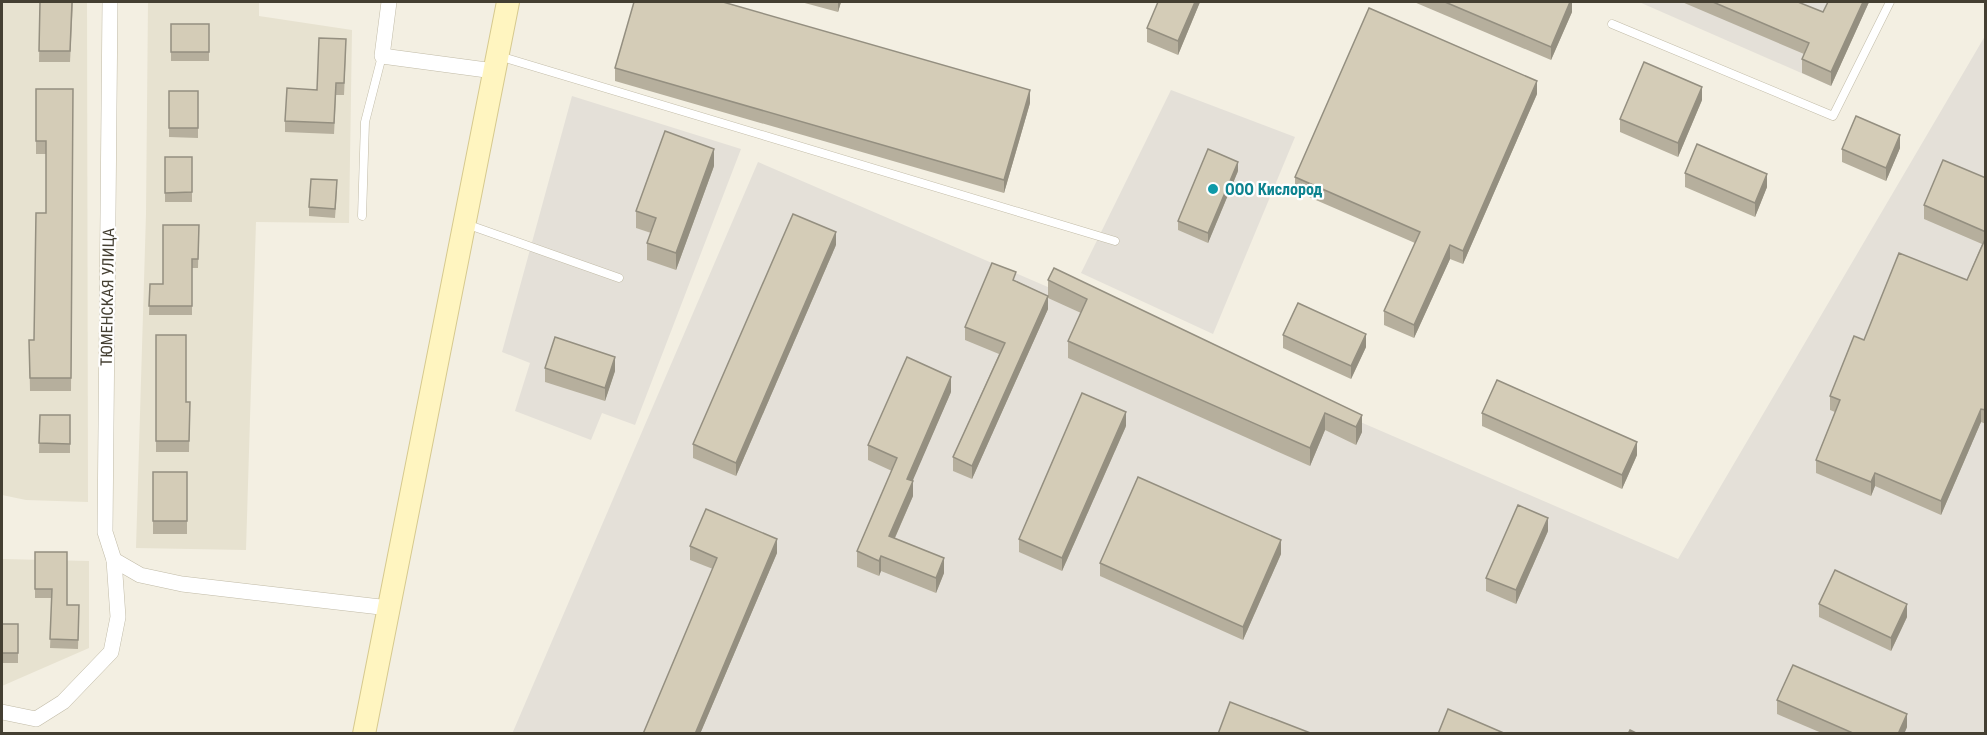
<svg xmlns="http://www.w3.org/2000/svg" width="1987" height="735" viewBox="0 0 1987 735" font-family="'Roboto Condensed',sans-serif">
<rect width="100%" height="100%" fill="#f3efe2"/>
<g fill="#e7e2d0">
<polygon points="2,2 87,2 88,502 26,500 2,495"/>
<polygon points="148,2 259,2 259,16 352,30 349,223 256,222 246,550 136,548 146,214"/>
<polygon points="2,559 89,561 89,648 2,686"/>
</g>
<g fill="#e4e0d8">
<polygon points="1639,2 1869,2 1831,86"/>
<polygon points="1985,36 1985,733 512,734 758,162 1678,559"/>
<polygon points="1171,90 1295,137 1213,334 1081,273"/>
<polygon points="572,96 741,149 635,425 602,413 591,440 515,411 530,363 502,352"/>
</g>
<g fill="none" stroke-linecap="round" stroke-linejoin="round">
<defs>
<g id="service">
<polyline points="1612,24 1833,116 1890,2"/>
<polyline points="499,56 1115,241"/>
<polyline points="362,216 365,122 382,56"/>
<polyline points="466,224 619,278"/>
</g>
<g id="minor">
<polyline points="110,2 105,532 114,560 140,575 182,584 389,608"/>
<polyline points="389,2 382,56 494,71"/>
<polyline points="2,712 36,719 63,702 111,652 118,617 114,560"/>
</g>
<polyline id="secondary" points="364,734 508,2"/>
</defs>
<use href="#service" stroke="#c1bba7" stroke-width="9"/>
<use href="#minor" stroke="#c1bba7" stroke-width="16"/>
<use href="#secondary" stroke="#d6c98e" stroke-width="24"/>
<use href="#service" stroke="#fff" stroke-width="8"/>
<use href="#minor" stroke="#fff" stroke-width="15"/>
<use href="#secondary" stroke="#fff5c0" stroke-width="22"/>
</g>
<g fill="#b6af9d">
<polygon points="40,2 73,2 70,62 39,62"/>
<polygon points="801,2 841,2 838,12"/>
<polygon points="1200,2 1178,55 1147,42 1147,28"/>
<polygon points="1414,2 1572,2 1572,12 1551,60"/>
<polygon points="1682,2 1798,2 1823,12 1828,2 1869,2 1831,86 1802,73 1802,59 1804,54"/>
<rect x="171" y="24" width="38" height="37"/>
<polygon points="346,50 344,95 336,95 334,134 285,132 285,121 317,90"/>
<polygon points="615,68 1030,103 1004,193 615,81"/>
<polygon points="36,89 73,89 71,391 30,391 29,340 34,340 46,213 46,154 36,154"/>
<polygon points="169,91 198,91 198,138 169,137"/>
<polygon points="1537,94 1463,264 1450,259 1414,338 1384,325 1384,311 1415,243 1295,191 1295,177"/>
<polygon points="1702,100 1678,157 1620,132 1620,119"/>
<polygon points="1900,148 1886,181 1842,162 1842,149"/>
<rect x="165" y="157" width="27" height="45"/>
<polygon points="714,166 676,270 647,260 647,243 651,233 636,228 636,211"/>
<polygon points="1238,171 1208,243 1178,230 1178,221"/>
<polygon points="1685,173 1767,187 1755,217 1685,187"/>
<polygon points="1986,178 1986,424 1981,422 1941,515 1875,486 1871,496 1816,473 1816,460 1835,412 1830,410 1830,396 1864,340 1967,280 1982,244 1924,219 1924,205"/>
<polygon points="337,189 335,218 309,216 309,207"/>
<polygon points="199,225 198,268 192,268 192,315 149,315 150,284 163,284"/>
<polygon points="836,245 736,476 693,458 693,444"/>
<polygon points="1048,280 1362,415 1362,432 1356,445 1325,430 1310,466 1068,358 1068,341 1081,313 1048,298 1048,309 972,479 953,471 953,457 999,354 965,340 965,327 1016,281 1048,296"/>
<polygon points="156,335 186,402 190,402 189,452 156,452"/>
<polygon points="1283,335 1366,347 1351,379 1283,348"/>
<polygon points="545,368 615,371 605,401 545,382"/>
<polygon points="951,392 912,481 913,496 895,538 944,573 936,593 881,571 879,576 857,567 857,551 892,471 868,460 868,445"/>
<polygon points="1482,413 1637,455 1622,489 1482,426"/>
<polygon points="40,415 70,415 70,453 39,453"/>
<polygon points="1126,426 1062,571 1019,552 1019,539"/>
<rect x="153" y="472" width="34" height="62"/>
<polygon points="1548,531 1516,604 1486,591 1486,578"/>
<polygon points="690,546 777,553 700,734 643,734 713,569 690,560"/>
<polygon points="35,552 67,605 79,605 78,649 50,648 52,598 35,598"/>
<polygon points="1281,554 1243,640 1100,576 1100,563"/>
<polygon points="1819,604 1907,617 1891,651 1819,617"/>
<rect x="2" y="624" width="16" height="39"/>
<polygon points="1777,700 1907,727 1904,734 1824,734 1777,714"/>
</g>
<g fill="#948f80">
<polygon points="838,2 841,2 838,12"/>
<polygon points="1195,2 1200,2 1178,55 1178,41"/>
<polygon points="1570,2 1572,2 1572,12 1551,60 1551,47"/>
<polygon points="1863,2 1869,2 1831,86 1831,72"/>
<polygon points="1537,81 1537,94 1463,264 1463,251"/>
<polygon points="1702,87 1702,100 1678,157 1678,143"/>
<polygon points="1030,90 1030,103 1004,193 1004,180"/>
<polygon points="1900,135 1900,148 1886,181 1886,168"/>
<polygon points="714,149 714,166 676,270 676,253"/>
<polygon points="1238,162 1238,171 1208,243 1208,233"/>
<polygon points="1767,174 1767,187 1755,217 1755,203"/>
<polygon points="836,232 836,245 736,476 736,463"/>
<polygon points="1450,245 1450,259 1414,338 1414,325"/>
<polygon points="1048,296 1048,309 972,479 972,466"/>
<polygon points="1366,334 1366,347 1351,379 1351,366"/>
<polygon points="615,357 615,371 605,401 605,388"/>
<polygon points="951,377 951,392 907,494 907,479"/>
<polygon points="1981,409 1981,422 1941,515 1941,501"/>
<polygon points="1126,412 1126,426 1062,571 1062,558"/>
<polygon points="1325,413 1325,430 1310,466 1310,448"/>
<polygon points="1362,415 1362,432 1356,445 1356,427"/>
<polygon points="1637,442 1637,455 1622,489 1622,475"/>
<polygon points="1875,473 1875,486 1871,496 1871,482"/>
<polygon points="913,481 913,496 889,551 889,536"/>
<polygon points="1548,518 1548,531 1516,604 1516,590"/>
<polygon points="777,539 777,553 700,734 695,734"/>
<polygon points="1281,540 1281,554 1243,640 1243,627"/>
<polygon points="881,556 881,571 879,576 879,561"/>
<polygon points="944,558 944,573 936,593 936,578"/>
<polygon points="1907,604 1907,617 1891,651 1891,638"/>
<polygon points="1907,714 1907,727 1904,734 1898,734"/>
</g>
<g fill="#d4ccb7" stroke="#948f80" stroke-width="1.5">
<polygon points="40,2 72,2 70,51 39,51"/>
<polygon points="634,2 723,2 1030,90 1004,180 615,68"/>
<polygon points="1158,2 1195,2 1178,41 1147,28"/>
<polygon points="1445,2 1570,2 1551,47"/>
<polygon points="1713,2 1798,2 1823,12 1828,2 1863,2 1831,72 1802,59 1809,43"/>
<polygon points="1369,8 1537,81 1463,251 1450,245 1414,325 1384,311 1420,232 1295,177"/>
<rect x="171" y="24" width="38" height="28"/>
<polygon points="319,38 346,39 344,83 336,83 334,123 285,121 287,88 317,90"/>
<polygon points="1644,62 1702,87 1678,143 1620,119"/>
<polygon points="36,89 73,89 71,378 30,378 29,340 34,340 36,213 46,213 46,141 36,141"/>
<rect x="169" y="91" width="29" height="37"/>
<polygon points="1856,116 1900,135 1886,168 1842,149"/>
<polygon points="665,131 714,149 676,253 647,243 656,218 636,211"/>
<polygon points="1697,144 1767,174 1755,203 1685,173"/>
<polygon points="1208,149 1238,162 1208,233 1178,221"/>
<polygon points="165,157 192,157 192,192 165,193"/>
<polygon points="1943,160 1986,178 1986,232 1924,205"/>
<polygon points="311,179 337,180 335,209 309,207"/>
<polygon points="793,214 836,232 736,463 693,444"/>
<polygon points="163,225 199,225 198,259 192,259 192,306 149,306 150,284 163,284"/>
<polygon points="1986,237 1986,410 1981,409 1941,501 1875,473 1871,482 1816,460 1840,400 1830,396 1854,336 1864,340 1899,253 1967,280"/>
<polygon points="992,263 1016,272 1013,280 1048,296 972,466 953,457 1005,343 965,327"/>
<polygon points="1054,268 1362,415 1356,427 1325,413 1310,448 1068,341 1087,299 1048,280"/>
<polygon points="1298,303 1366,334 1351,366 1283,335"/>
<polygon points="156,335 186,335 186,402 190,402 189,441 156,441"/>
<polygon points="555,337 615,357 605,388 545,368"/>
<polygon points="907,357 951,377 907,479 913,481 889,536 944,558 936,578 881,556 879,561 857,551 897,458 868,445"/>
<polygon points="1497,380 1637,442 1622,475 1482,413"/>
<polygon points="1082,393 1126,412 1062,558 1019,539"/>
<polygon points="40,415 70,415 70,444 39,443"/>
<rect x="153" y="472" width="34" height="49"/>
<polygon points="1138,477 1281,540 1243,627 1100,563"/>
<polygon points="1518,505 1548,518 1516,590 1486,578"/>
<polygon points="706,509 777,539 695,734 643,734 717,558 690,546"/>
<polygon points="35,552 67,552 67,605 79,605 78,640 50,639 52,589 35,589"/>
<polygon points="1835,570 1907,604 1891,638 1819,604"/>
<rect x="2" y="624" width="16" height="29"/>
<polygon points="1793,665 1907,714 1898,734 1855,734 1777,700"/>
<polygon points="1230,702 1313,734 1218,734"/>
<polygon points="1448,709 1506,734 1438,734"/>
<polygon points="1630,730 1638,734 1628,734"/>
</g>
<circle fill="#0f9aa8" stroke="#fff" stroke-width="2" cx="1213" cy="189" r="6"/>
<g text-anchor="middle" stroke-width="4.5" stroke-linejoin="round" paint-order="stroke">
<g font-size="16" font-weight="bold" fill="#0d838f" stroke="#fff" text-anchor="start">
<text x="1225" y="195">ООО Кислород</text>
</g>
<g font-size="16" fill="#443f32" stroke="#fff">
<text transform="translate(107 297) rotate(-89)" y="6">ТЮМЕНСКАЯ УЛИЦА</text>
</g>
</g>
<rect width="1987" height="735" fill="none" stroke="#443f32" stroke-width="6"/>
</svg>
